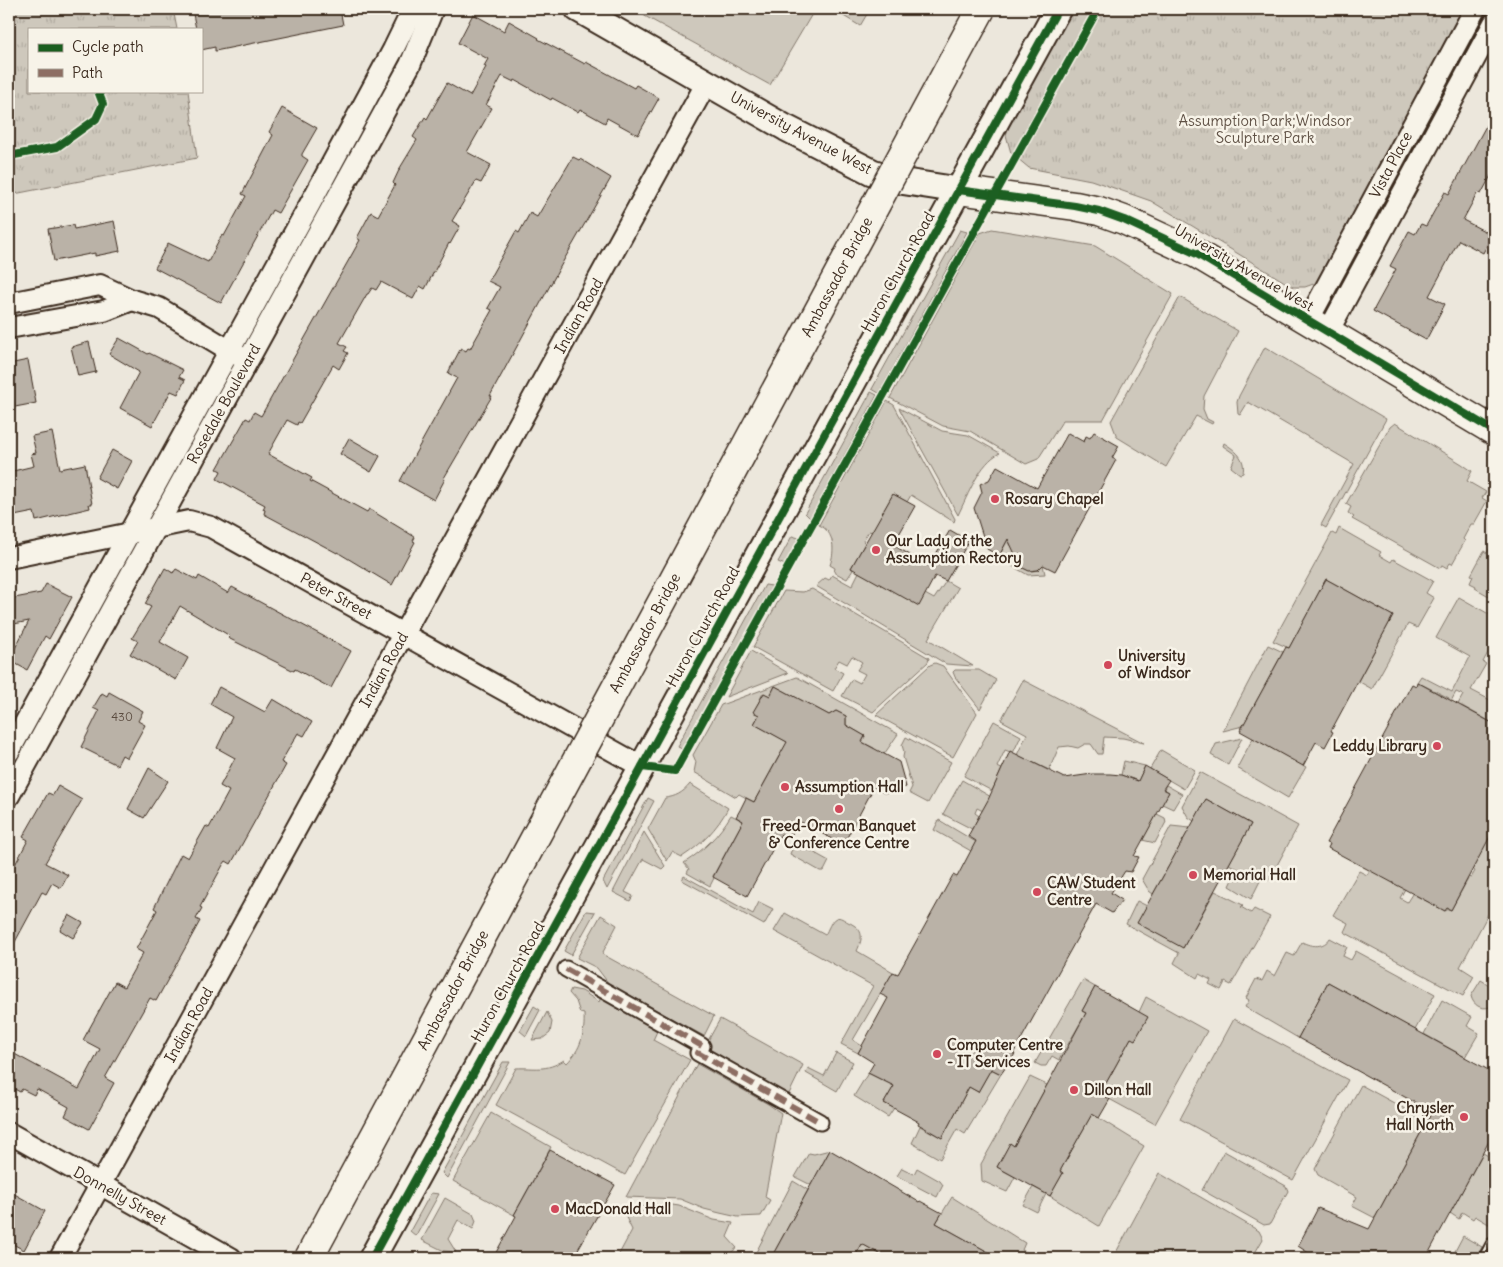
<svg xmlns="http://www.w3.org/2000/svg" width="1503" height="1267" viewBox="0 0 1503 1267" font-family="Delius,sans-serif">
<defs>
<pattern id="park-tufts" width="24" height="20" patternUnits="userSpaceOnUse" patternTransform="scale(1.25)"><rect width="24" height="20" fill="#cec8bc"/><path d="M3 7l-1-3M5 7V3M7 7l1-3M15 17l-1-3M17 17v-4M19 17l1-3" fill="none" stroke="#b2aca1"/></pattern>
</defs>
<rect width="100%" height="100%" fill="#ece7dc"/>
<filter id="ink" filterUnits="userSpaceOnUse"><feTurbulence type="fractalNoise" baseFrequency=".02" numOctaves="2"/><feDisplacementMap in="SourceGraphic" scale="10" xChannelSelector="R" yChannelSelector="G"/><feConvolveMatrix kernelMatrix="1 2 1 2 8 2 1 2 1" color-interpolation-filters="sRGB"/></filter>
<g filter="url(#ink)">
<g fill="#cec8bc" stroke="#84796d">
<polygon points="632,9 815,9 770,85"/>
<polygon points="832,9 870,9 860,26"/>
<polygon points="992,229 1095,246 1173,294 1103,420 1063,420 1038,459 1026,464 970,431 943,426 890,398 980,233"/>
<polygon points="960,230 967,232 879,393 872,389"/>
<polygon points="1180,297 1238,331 1204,396 1203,409 1207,419 1213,422 1212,424 1196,416 1166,467 1117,437 1111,421"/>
<polygon points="1265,347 1386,419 1326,528 1321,525 1354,464 1248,402 1240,415 1238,414 1237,402 1239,396"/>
<polygon points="871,392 877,395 810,518 805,513"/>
<path d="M887,401L894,405L955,519L954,522L911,495L907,502L893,494L872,532L869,531L863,541L865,543L851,568L853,570L847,579L834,572L835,568L830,565C835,551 835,532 819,525Z"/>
<path d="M899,408L942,431L968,435L1000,453C980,462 968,495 958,515Z"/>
<polygon points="1395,423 1462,464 1472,471 1467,481 1486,492 1482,498 1487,501 1474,524 1471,524 1463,539 1465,541 1452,564 1450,563 1447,568 1442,565 1440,568 1352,519 1354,517 1348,513 1351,507 1346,504 1390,427"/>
<path d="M1224,443C1235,450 1246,458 1243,473L1240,474L1231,467L1236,455L1223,446Z"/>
<polygon points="1339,528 1381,552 1379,555 1391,562 1393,559 1433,581 1426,593 1434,598 1417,628 1408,624 1372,689 1358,681 1393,616 1326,579 1289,648 1273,641 1332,533 1336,535"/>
<path d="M1012,532L1014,534L1009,545L1020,551L1021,567C1030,572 1036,573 1043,565L1045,574L1028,575L998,558Z"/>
<polygon points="792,536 799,538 785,565 778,562"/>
<polygon points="1494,540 1494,599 1475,588 1476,586 1470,583 1473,576 1471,575 1484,551 1487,553"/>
<polygon points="859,572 925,594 934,599 946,581 958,588 928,639 973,666 946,664 816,586 825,578 829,580 832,575 852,586"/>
<polygon points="765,585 772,586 683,750 677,746"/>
<polygon points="812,589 929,658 928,662 873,712 842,696 852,679 860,683 865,674 857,670 862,662 852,656 847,664 839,660 834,668 843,673 833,691 753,647 784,591 803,592"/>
<polygon points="1459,597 1494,617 1494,647 1491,647 1483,662 1486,664 1471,690 1494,702 1494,723 1492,726 1491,722 1462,706 1456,708 1463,695 1456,692 1450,703 1448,701 1449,698 1417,682 1421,676 1452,692 1470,657 1436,638"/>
<polygon points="1268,645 1283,652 1243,726 1223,731"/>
<polygon points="751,651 788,673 726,697"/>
<polygon points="935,663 943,666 977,713 953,757 876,715 930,665"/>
<polygon points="955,670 979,670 996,680 980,709 955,677 953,672"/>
<polygon points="797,677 898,734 878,763 874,748 862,742 865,736 846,725 846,716 836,711 829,715 775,686 770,696 763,693 754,712 759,715 754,724 797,747 779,756 754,802 739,794 736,797 694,772 696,762 693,755 721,705"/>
<polygon points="1023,680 1144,743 1123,738 1104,737 1102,754 1098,754 1091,744 1085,744 1078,748 1069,746 1059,747 1049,770 1017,755 1027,734 1001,720"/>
<polygon points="994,721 1021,736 1013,753 1005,750 997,767 1002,769 992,791 964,776"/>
<polygon points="906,737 951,762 928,803 909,793 912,787 903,757 904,752 902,745"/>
<polygon points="1242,738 1228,765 1211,755 1216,744"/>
<polygon points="1253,738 1306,767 1288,798 1237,768"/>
<polygon points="1161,750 1195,770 1184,789 1150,769"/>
<polygon points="1124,761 1145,766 1138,781 1121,775"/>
<polygon points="1200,772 1298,826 1269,880 1262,877 1251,899 1230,886 1238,869 1229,864 1251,824 1206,799 1194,821 1188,817 1182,806"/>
<polygon points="962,780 998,801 991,815 977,808 975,813 979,816 972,829 943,814"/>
<path d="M690,784L728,808C717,829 702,844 682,857L672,852L667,861L648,829L665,798C675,797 683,793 690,784Z"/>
<polygon points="1166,785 1182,794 1173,809 1162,804 1169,792 1164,789"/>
<polygon points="648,798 654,801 607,889 603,881"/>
<polygon points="1157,814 1165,818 1166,822 1155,843 1142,840"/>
<path d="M731,815L743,821L713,876L714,878L710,886L687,873L689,869L684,863C704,850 719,835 731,815Z"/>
<polygon points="939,820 976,842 971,851 934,830"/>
<polygon points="1494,824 1494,903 1460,967 1474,976 1463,996 1344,932 1348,923 1333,915 1359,871 1367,875 1371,868 1406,887 1400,898 1407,902 1414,891 1415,895 1445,911 1449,909 1451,910 1468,879 1465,877 1466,876 1471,878 1475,871 1470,868"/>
<polygon points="1171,826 1190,828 1153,894 1149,891 1142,879"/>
<polygon points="644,832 665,866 662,869 643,859 625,892 633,896 630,901 613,892"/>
<polygon points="802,846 829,861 824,871 820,871 790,854 792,849"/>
<polygon points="684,876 753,914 759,902 773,909 764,925 682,880"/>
<polygon points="1215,891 1243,905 1241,907 1251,913 1254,909 1270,917 1231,985 1225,982 1221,990 1209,984 1211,980 1199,974 1197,978 1174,963 1179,953 1126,924 1137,901 1147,906 1183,948"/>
<polygon points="586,911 595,912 571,955 564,951"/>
<path d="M785,913L825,935C828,930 831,920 836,918C840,916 844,920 848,922C863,929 864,936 857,951L893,972L853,1040L862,1046L858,1053L841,1044L873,986L774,931Z"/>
<polygon points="601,915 617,925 602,954 714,1016 704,1036 609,984 597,968 577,958"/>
<path d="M1330,938L1347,947L1343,956L1351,960L1356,951L1435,994L1415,1030L1328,982L1298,1038L1245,1007L1249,1000L1246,998L1256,979L1262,981L1267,971L1275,976L1287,953L1294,956L1302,942C1312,947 1324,948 1330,938Z"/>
<polygon points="1083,980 1095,987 1082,1011 1086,1013 1059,1060 1052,1056 1046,1066 1041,1066 1035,1063"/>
<path d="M1481,980L1494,988V1000L1490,1007C1481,1010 1473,1005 1471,996Z"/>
<path d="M571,989L582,991L599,1002L601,997L658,1029L653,1040L690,1060L625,1175L496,1105L516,1068C536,1067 545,1072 564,1060L567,1063C581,1049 585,1034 584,1014L580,1013L576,1001L569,993Z"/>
<polygon points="1146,997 1207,1031 1155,1124 1100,1094 1131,1038 1139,1012"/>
<polygon points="1442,1000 1472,1017 1467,1026 1479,1033 1465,1057 1424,1034"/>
<polygon points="534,1006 540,1010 526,1036 520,1031"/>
<polygon points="547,1012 552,1022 550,1033 542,1039 532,1040"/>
<polygon points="720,1019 803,1065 788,1096 704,1048"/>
<polygon points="1234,1019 1348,1080 1293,1180 1180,1119"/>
<polygon points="836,1053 853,1062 837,1091 806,1073 808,1068 824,1076"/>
<polygon points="503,1062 510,1062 447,1178 442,1173"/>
<polygon points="697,1064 768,1104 781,1113 765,1197 770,1200 761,1216 738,1217 720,1213 704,1209 680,1199 626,1197"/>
<polygon points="991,1069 1001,1074 965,1134 957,1129 940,1159 912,1143 920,1126 942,1138 969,1087 978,1092"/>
<polygon points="868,1073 894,1086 884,1103 894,1108 888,1117 854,1096"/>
<polygon points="1030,1077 1047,1085 1014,1146 1010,1144 997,1167 1015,1177 1007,1192 982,1181 981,1164"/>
<polygon points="1361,1085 1427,1121 1375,1218 1352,1206 1357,1197 1318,1175 1315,1169"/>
<polygon points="491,1113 551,1147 514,1215 453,1181"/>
<polygon points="1092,1114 1144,1146 1099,1226 1050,1196 1063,1173 1060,1171"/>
<polygon points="830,1150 811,1185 795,1177 809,1153 814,1154"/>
<polygon points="1224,1151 1286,1186 1288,1191 1270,1224 1264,1225 1202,1190"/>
<polygon points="1483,1153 1494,1159 1494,1222 1492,1226 1475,1216 1473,1219 1462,1212 1459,1219 1450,1213"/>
<polygon points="902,1168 914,1174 917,1168 940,1181 943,1185 937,1197 897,1176"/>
<polygon points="1159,1173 1259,1231 1263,1239 1252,1258 1113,1258"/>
<polygon points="793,1181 808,1190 771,1258 753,1258"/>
<polygon points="1033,1187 1046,1194 1037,1212 1023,1205"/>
<polygon points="431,1193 439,1194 416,1236 410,1231"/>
<polygon points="952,1197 1025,1243 1022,1250 1037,1258 999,1258 936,1223"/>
<polygon points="445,1198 473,1214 476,1221 473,1229 458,1220 448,1239 456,1252 444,1251 422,1240"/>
<polygon points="666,1204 679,1206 714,1220 733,1223 727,1237 737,1248 724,1258 617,1258 632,1230 622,1209"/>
<polygon points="1463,1236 1482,1247 1476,1258 1459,1258 1453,1255"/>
<polygon points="862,1244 887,1258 854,1258"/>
</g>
<g fill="url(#park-tufts)" stroke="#84796d">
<polygon points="9,9 173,9 177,29 29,29 29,91 188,91 197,158 9,195"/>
<polygon points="1074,9 1467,9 1319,282 1305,287 1293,287 1151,201 1091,180 1029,168 1011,153 1006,135 1012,117"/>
</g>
<g fill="#bab2a7" stroke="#3b2a1e">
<polygon points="192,9 340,9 343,25 215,51 215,47 201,50 201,29 196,29"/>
<polygon points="473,14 504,31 509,21 539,38 538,39 585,64 586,62 634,88 636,85 659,98 638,135 607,118 605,123 580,109 578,112 552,98 551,100 515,80 514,82 502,76 486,105 492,108 467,152 491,165 481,183 476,181 452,221 460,226 450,244 449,243 425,289 420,286 413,299 381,282 376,290 372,288 368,294 367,294 339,343 347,347 344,351 348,353 339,369 333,365 300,423 298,422 297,425 287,420 268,454 312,478 310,481 367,512 369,509 415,537 413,541 415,542 392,585 337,552 337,553 264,514 265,510 263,509 265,505 217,479 221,471 217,469 246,418 250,420 254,412 261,416 360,240 357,238 371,212 378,216 395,185 393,183 400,168 417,140 413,137 425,117 427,119 447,83 470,96 486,67 484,66 488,59 458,43"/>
<polygon points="282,108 317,128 302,154 302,156 308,160 278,213 272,210 271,212 221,303 155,268 168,243 208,262 222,235 224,236 246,196 242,194 273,135 269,132"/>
<polygon points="1494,111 1494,170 1481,194 1478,192 1463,220 1492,235 1483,253 1459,240 1429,296 1445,304 1426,340 1373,311 1396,269 1390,266 1409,231 1415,234 1421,224 1426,226 1445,192 1449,194"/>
<polygon points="573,157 579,160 580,159 611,178 565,258 490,396 492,396 444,478 445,479 434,500 400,481 457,378 448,373 452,365 461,348 466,351 468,348 470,349 492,310 488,308 500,287 488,281 516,231 519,233 530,213 537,217"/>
<polygon points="114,221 120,251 95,256 95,253 54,261 48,229 73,225 74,229"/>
<polygon points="119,338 148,354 149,353 183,370 179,377 185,380 178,394 171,391 152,426 120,408 139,372 109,354"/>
<polygon points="89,342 96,372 78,376 71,347"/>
<polygon points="28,360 36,403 15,407 14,402 10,403 9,395 9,364"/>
<polygon points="52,432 60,469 85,464 92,504 89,504 90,508 36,521 34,512 9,517 9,472 34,466 31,454 36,453 32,436"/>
<polygon points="1094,432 1119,446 1112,458 1116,460 1055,571 1043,565 1038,570 1029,571 1021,567 1008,539 999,556 987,549 974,508 982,492 980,484 989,480 997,466 1037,488 1068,433 1084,442 1086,436 1090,438"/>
<polygon points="349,438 380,456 371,472 340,454"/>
<polygon points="112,450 132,461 117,489 97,478"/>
<polygon points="893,494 915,506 893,545 929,566 950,530 969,541 946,581 935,576 919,606 851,568"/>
<polygon points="165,568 173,573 176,569 197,580 199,576 228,593 232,587 351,651 331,688 295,669 294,671 228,638 230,636 180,606 160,642 188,658 176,680 130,654 138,641 132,638 151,607 145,604"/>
<polygon points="1326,579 1393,616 1331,731 1333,732 1325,747 1316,742 1303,766 1240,731 1286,647 1289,648"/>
<polygon points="46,584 72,597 49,639 45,636 27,670 9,660 29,621 9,625 9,599 41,593"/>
<polygon points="1417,682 1494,724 1494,829 1451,910 1447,908 1445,911 1328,848 1330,844 1326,843 1412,684 1416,686"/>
<polygon points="775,686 829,715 836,711 846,716 846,725 865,736 862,742 899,762 906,787 884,793 874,787 843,845 799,821 789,839 781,834 747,896 713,877 743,821 736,817 740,810 746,798 754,802 787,742 754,724 759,715 753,712 764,693 770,696"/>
<polygon points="219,687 265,712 273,699 312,722 304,736 298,733 281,762 286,765 231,864 226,861 223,865 200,907 202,908 196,919 200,921 156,1001 150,998 105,1078 114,1083 89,1129 65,1116 69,1107 37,1089 34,1095 22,1089 20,1092 9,1086 9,1051 79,1089 100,1049 83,1040 115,982 124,987 143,953 136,949 157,910 154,908 181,854 188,858 206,826 209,828 229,791 220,786 235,758 217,748 232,717 210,704"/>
<polygon points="109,692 143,711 138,721 145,725 127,758 122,755 117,765 81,747 99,711 93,708 102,693 107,696"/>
<polygon points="1010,751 1064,778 1092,774 1110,774 1121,775 1138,781 1145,766 1169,780 1163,789 1169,792 1134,856 1139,857 1131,872 1125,871 1111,893 1122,900 1112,913 1096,904 1013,1054 1015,1054 1001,1074 991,1069 978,1092 969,1087 942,1138 918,1124 919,1122 884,1103 894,1086 868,1073 874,1063 858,1053 888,998 880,994 893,972 898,974 953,875 957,877 976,841 968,836 988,800"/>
<polygon points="149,768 168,781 144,818 128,809"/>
<polygon points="58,786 82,800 45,863 68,875 61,888 52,883 46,894 42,892 9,953 9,876 28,840 23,837 48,793 53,795"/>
<polygon points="1206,799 1251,824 1183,948 1137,923"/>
<polygon points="69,915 83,923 73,938 60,930"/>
<polygon points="1328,982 1494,1073 1494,1132 1426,1258 1316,1258 1298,1246 1318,1208 1369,1229 1432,1112 1298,1038"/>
<polygon points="1095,987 1148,1017 1135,1040 1131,1038 1100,1094 1110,1099 1099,1118 1092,1114 1060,1171 1063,1173 1050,1196 997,1167 1010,1143 1014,1146 1086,1013 1082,1011"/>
<polygon points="550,1150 615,1185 573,1258 493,1258 516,1216 514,1215"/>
<polygon points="830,1150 919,1202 920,1201 942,1213 936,1223 999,1258 887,1258 862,1244 854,1258 771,1258"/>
<polygon points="9,1191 45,1211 24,1250 9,1242"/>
</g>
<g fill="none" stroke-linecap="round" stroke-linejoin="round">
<defs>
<g id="pedestrian">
<polyline points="566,969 702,1046 698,1053 820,1122"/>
<polyline points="1487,1258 1494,1245"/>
</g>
<g id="minor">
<polyline points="9,303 100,285 132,300 159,308 239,356"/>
<polyline points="1308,321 1475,9"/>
<polyline points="9,328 104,311 132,300"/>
<polyline points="1328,332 1494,23"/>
<polyline points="9,558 189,521 211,527 642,767"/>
<polyline points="9,752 310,204 393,50 413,9"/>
<polyline points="9,796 410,65 433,9"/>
<polyline points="9,1133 231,1258"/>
<polyline points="60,1258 707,82"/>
</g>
<g id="tertiary">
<polyline points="578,9 786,128 872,172 900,181 958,190"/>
<polyline points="372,1258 1058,9"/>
</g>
<polyline id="secondary" points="958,190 1075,206 1099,211 1124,220 1197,254 1494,431"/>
</defs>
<use href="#pedestrian" stroke="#3b2a1e" stroke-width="19"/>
<use href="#minor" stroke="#3b2a1e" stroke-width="24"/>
<use href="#tertiary" stroke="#3b2a1e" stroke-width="29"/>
<use href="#secondary" stroke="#3b2a1e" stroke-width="31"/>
<use href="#pedestrian" stroke="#f7f3e8" stroke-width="15"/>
<use href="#minor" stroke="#f7f3e8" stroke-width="20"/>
<use href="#tertiary" stroke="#f7f3e8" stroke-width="25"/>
<use href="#secondary" stroke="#f7f3e8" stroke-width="28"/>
<defs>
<polyline id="trunk-bridge" points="309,1258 981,9"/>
</defs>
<use href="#trunk-bridge" stroke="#3b2a1e" stroke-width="31" stroke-linecap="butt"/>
<use href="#trunk-bridge" stroke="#f7f3e8" stroke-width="28"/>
<g stroke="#8d6e63" stroke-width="6" stroke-dasharray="12 6" stroke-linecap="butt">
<polyline points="566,969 702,1046 698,1053 820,1122"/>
<polyline points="1487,1258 1494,1245"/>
</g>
<defs>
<g id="cycleway">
<polyline points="9,156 57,147 96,119 103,104 98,91"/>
<polyline points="958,190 1075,206 1099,211 1124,220 1197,254 1494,431"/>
<polyline points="642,767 675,771 1098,9"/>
<polyline points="372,1258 1058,9"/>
</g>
</defs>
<use href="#cycleway" stroke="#f7f3e8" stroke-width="11"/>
<use href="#cycleway" stroke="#1b5e20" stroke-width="8"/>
</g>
</g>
<g fill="#d1495b" stroke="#f7f3e8" stroke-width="2">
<circle cx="995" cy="499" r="5"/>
<circle cx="876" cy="550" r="5"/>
<circle cx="1108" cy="665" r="5"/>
<circle cx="1437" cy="746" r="5"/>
<circle cx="785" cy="787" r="5"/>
<circle cx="839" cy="809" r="5"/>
<circle cx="1193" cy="875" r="5"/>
<circle cx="1037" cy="892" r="5"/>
<circle cx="937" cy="1054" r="5"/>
<circle cx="1074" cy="1090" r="5"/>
<circle cx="1464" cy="1117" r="5"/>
<circle cx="555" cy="1209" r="5"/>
</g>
<g text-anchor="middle" stroke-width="5" stroke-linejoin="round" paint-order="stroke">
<g font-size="12" fill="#5b4c40">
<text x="122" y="721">430</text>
</g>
<g font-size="15" fill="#605246" stroke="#f7f3e8">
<text x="1265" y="126">Assumption Park;Windsor<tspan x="1265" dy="17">Sculpture Park</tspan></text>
</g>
<g font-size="15" fill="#3b2a1e" stroke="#f7f3e8">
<text transform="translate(801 133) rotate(28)" y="5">University Avenue West</text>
<text transform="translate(1391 165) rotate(-62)" y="5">Vista Place</text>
<text transform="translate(1244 268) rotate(30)" y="5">University Avenue West</text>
<text transform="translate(898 272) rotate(-61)" y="5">Huron Church Road</text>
<text transform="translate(837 277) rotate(-62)" y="5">Ambassador Bridge</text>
<text transform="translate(579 316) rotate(-61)" y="5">Indian Road</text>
<text transform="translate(224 404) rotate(-61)" y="5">Rosedale Boulevard</text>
<text transform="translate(336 596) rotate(29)" y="5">Peter Street</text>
<text transform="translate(703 627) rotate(-61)" y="5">Huron Church Road</text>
<text transform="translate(645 633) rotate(-62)" y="5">Ambassador Bridge</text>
<text transform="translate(384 670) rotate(-61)" y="5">Indian Road</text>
<text transform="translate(508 982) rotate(-61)" y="5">Huron Church Road</text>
<text transform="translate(453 990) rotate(-62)" y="5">Ambassador Bridge</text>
<text transform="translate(189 1025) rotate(-61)" y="5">Indian Road</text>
<text transform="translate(120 1196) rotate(29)" y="5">Donnelly Street</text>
</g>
<g font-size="15" font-weight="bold" fill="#3b2a1e" stroke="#f7f3e8" text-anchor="start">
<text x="1005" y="504">Rosary Chapel</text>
<text x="886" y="546">Our Lady of the<tspan x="886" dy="17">Assumption Rectory</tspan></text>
<text x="1118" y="661">University<tspan x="1118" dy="17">of Windsor</tspan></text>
<text x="1427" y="751" text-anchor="end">Leddy Library</text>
<text x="795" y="792">Assumption Hall</text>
<text x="839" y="831" text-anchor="middle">Freed-Orman Banquet<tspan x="839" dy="17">&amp; Conference Centre</tspan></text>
<text x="1203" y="880">Memorial Hall</text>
<text x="1047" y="888">CAW Student<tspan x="1047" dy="17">Centre</tspan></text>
<text x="947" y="1050">Computer Centre<tspan x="947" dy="17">- IT Services</tspan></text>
<text x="1084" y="1095">Dillon Hall</text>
<text x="1454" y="1113" text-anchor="end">Chrysler<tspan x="1454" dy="17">Hall North</tspan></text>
<text x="565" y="1214">MacDonald Hall</text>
</g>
</g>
<rect width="1503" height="1267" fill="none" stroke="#f7f3e8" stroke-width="30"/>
<rect x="15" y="15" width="1473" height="1237" fill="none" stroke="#3b2a1e" stroke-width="2" filter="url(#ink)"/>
<rect x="28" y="28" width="175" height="65" fill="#f7f3e8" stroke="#aca397"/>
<rect x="38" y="44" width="25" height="8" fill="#1b5e20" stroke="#aca397"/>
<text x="72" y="52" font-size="15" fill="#3b2a1e">Cycle path</text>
<rect x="38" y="69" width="25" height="8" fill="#8d6e63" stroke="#aca397"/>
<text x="72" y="78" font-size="15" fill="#3b2a1e">Path</text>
</svg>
